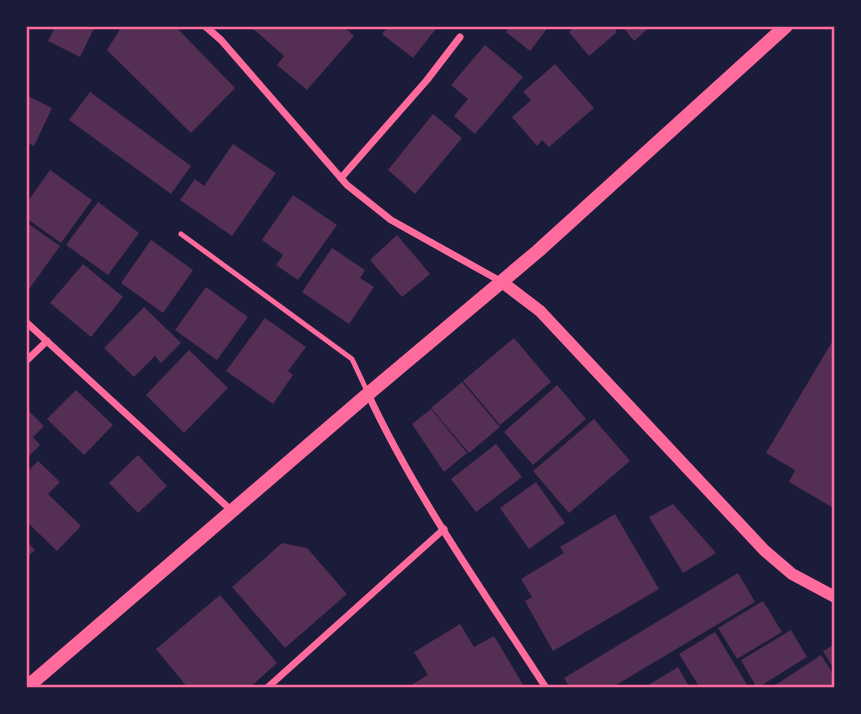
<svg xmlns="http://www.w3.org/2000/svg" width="861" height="714" viewBox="0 0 861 714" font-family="'Libre Baskerville',serif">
<rect width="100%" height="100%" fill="#1b1b3a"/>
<g fill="#542f53">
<polygon points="56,26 95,26 80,57 48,41"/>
<polygon points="122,26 175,26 235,88 191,133 107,50"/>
<polygon points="250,26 343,26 354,36 307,90 277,65 284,56"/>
<polygon points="389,26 438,26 413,58 382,34"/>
<polygon points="511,26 549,26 530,51 506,32"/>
<polygon points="575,26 613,26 617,32 589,56 569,32"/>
<polygon points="622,26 651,26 634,41"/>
<polygon points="485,45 523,77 475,134 454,116 468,99 451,85"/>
<polygon points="555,64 594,108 549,147 542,140 537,146 512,117 531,100 523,92"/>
<polygon points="90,92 191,166 171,194 69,120"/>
<polygon points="26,95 52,108 34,146 26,142"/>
<polygon points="433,114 462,138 415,194 388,170"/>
<polygon points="233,144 276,173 232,236 180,200 195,179 204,186"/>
<polygon points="50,170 92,200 61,243 26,218 26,204"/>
<polygon points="293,195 337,225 298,280 276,265 283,255 262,240"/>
<polygon points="98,202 139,233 108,275 66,245"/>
<polygon points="26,222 60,246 29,289 26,287"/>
<polygon points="397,235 430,274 402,297 370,260"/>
<polygon points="151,240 193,270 163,313 121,283"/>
<polygon points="332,248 365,270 360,278 374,287 349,324 302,292"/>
<polygon points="83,264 123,297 91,337 50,303"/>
<polygon points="206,287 248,317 217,360 175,330"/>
<polygon points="144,307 181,343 161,363 155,356 134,377 104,348"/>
<polygon points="265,318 306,347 288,371 293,375 273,404 226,371"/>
<polygon points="835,337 835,509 789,482 795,470 766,453"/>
<polygon points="514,338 551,382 500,425 463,381"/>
<polygon points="189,350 228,388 184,433 146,395"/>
<polygon points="462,382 500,427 469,453 431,408"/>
<polygon points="557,385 586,419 533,465 504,432"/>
<polygon points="76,390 113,425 84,455 47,419"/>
<polygon points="26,408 44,426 33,437 40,445 26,459"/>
<polygon points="431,409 467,453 444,472 412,424"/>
<polygon points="594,419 630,461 569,513 533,471"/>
<polygon points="496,444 522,477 476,512 451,479"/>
<polygon points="138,455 167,486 138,513 109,483"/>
<polygon points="38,461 60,482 48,494 81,526 57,551 26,521 26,473"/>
<polygon points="536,482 565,523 529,549 500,508"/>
<polygon points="673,504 716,553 683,573 649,517"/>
<polygon points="615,514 659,589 553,651 525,601 532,597 521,579 564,553 560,547"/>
<polygon points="26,541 35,550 26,558"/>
<polygon points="282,543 307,548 347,594 285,648 232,587"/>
<polygon points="738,573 755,602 611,688 570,688 564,678"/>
<polygon points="220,595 277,663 249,688 188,688 156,649"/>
<polygon points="763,601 782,632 737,659 718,628"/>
<polygon points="460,624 474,647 494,636 525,688 406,688 428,675 414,652"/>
<polygon points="791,630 807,657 757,688 741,660"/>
<polygon points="715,632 749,688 700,688 679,654"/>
<polygon points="835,644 835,671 823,651"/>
<polygon points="821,655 835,677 835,688 771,688"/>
<polygon points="678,667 690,688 648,688 647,686"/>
</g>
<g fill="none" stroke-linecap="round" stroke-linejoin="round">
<polyline stroke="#ff6b9d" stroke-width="5" points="181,234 352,359 367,391"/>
<g stroke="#ff6b9d" stroke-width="7">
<polyline points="205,26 221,40 347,185 391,220 502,282"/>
<polyline points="341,178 427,80 460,37"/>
<polyline points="26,322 232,511"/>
<polyline points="26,361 47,341"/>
<path d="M368,394C416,497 484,592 546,688"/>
<polyline points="267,688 444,529"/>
</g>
<polyline stroke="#ff6b9d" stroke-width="12" points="502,282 540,311 764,550 792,574 835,597"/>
<polyline stroke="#ff6b9d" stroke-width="14" points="26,688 368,394 538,251 786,26"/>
</g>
<rect width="861" height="714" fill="none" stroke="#1b1b3a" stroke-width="56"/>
<rect x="28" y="28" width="805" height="658" fill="none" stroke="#ff6b9d" stroke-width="2.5"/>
</svg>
